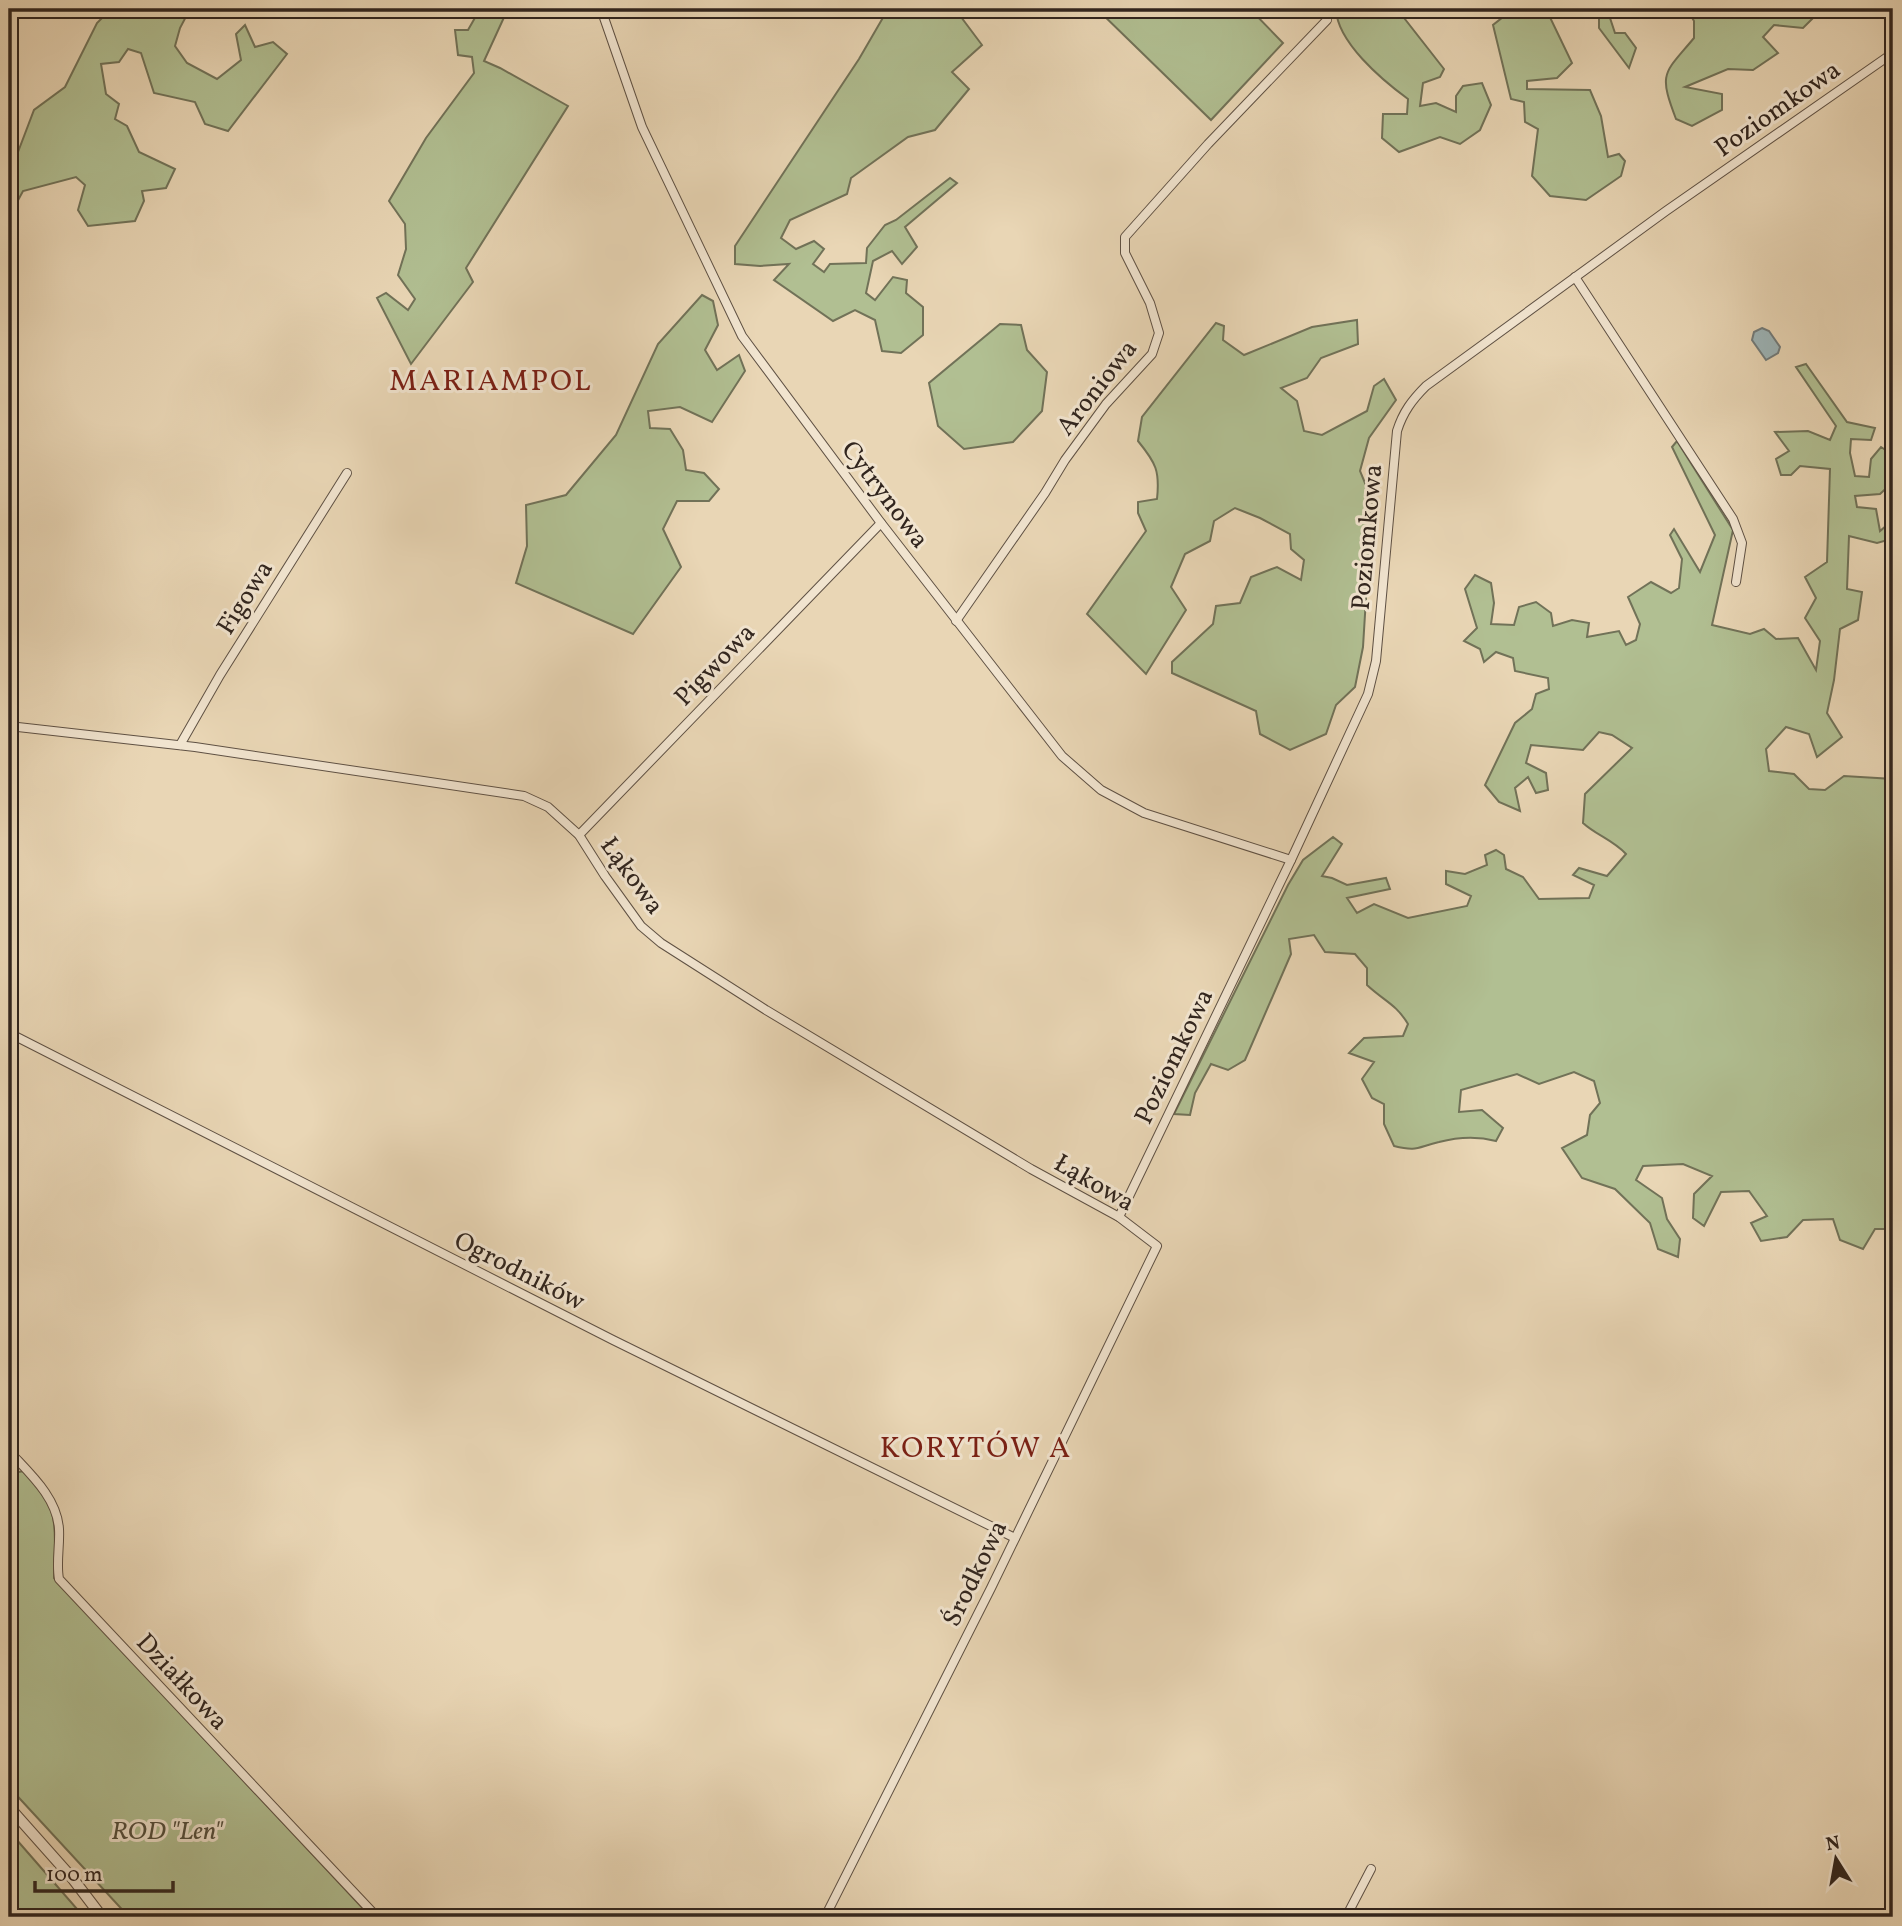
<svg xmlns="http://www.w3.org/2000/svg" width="1902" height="1926" viewBox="0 0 1902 1926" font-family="Vollkorn,serif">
<rect width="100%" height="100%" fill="#e9d6b5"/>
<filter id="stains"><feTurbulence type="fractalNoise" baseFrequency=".00286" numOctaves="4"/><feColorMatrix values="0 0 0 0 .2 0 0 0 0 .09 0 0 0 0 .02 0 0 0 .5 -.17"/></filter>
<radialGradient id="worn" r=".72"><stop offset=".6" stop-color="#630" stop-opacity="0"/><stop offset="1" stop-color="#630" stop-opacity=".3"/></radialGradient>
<g fill="#b1bf92" stroke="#717258" stroke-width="2">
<polygon points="111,9 137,11 143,9 190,9 180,28 175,46 187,63 217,79 241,60 236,34 245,25 255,47 273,42 287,54 228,131 205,124 195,102 154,93 141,53 128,49 119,62 101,64 106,94 119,104 115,119 127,126 139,152 175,169 166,188 142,191 144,201 135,221 88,226 78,210 85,185 76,177 23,191 9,217 9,159 18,152 34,110 65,87 97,23"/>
<polygon points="480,9 504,9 506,13 484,61 500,68 568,106 466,268 473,282 411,364 377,298 386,293 408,310 415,299 398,275 406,249 405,224 389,201 426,138 474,73 472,57 458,55 455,30 468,30"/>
<polygon points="888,9 955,9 982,45 952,72 969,89 935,130 908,137 851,178 847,194 790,220 781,238 796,249 814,241 824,249 813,264 824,272 830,264 866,263 867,248 885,225 896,220 950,178 957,183 905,227 917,247 902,264 892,251 873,261 866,293 875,300 893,277 907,280 906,293 923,307 923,335 901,353 882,351 875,320 855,310 833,321 774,280 789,264 760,266 735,264 735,246 859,59"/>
<polygon points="1097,9 1250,9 1283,43 1211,120"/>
<path d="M1336,9H1397L1444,69L1440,77L1423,83L1420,106L1436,103L1456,112V96L1463,86L1482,83L1491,105L1480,130L1460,144L1440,137L1399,152L1382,138L1383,114H1407L1408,99C1382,80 1337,42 1336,9Z"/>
<polygon points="1510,9 1546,9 1572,63 1557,78 1527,81 1527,89 1590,90 1601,116 1608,157 1619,154 1625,161 1621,176 1586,200 1550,196 1532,176 1538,129 1525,122 1524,102 1511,99 1493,25 1512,10"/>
<polygon points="1594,9 1607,9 1615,33 1625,33 1636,48 1629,68 1599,28 1599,14"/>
<path d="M1687,9H1813V18L1803,28L1774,25L1763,37L1778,53L1753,70L1728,69L1685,87L1722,94V110L1692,126L1676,119C1658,72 1664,74 1694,38V21Z"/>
<polygon points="702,295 713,301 718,325 705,350 717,370 739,355 745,371 712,422 680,407 648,411 650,428 670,429 683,450 686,470 704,473 719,489 709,501 677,501 663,529 681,567 633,634 516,583 527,546 526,505 566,495 616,435 658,344"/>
<path d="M1357,320L1358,344L1321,358L1307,378L1281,388L1297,401L1304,431L1322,435L1367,411L1374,386L1384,379L1396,400L1369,438L1360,471L1372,500L1363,647L1355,687L1336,705L1326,734L1290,750L1260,734L1256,711L1172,673V662L1213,624L1216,606L1240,603L1251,577L1277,567L1301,580L1304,560L1291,549L1290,534L1260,518L1235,508L1214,521L1210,541L1185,554L1171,587L1186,610L1146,674L1087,614L1146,531L1138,513V502L1157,499C1160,471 1156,463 1138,441L1142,417L1216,323L1224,326L1223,340L1244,355L1312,327Z"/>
<polygon points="1000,324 1021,325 1027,350 1047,372 1042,411 1013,442 964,449 938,426 929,383"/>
<path d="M1806,364L1847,422L1875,428L1871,440L1851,439L1850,453L1855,476L1869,477L1871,459L1881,447L1893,455V482L1880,494L1855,496L1857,507L1876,509L1880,531L1893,520V541L1891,539L1877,543L1849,536L1847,589L1862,592L1858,620L1840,629L1834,680L1827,713L1842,737L1817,757L1809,734L1786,727L1766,749L1769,771L1794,774L1809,789L1825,790L1844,776L1893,779V1229H1875L1863,1249L1840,1240L1833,1219L1803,1220L1787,1237L1761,1241L1751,1223L1767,1216L1749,1191L1721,1192L1704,1226L1693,1218L1694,1194L1712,1176L1683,1164L1643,1166L1636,1180L1662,1198L1667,1219L1680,1239L1678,1257L1658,1249L1650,1223L1615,1189L1582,1178L1562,1148L1587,1135L1590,1115L1600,1103L1594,1081L1574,1072L1539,1084L1517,1074L1461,1090L1459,1112L1482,1110L1503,1128L1496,1141C1477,1136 1458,1137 1439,1142C1417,1147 1418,1152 1394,1146L1384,1124V1104L1372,1098L1362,1079L1374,1062L1349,1053L1364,1038L1403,1036L1408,1024C1396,1004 1384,1001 1367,985V968L1355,954L1325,952L1314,935L1289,939L1291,954L1245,1060L1228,1070L1211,1064L1195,1093L1190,1115L1174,1114L1288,885L1303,860L1333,837L1342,844L1322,876L1332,878L1347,885L1386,878L1390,889L1347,898L1357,913L1374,904L1408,918L1467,906L1471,896L1446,884V871L1465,874L1487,865L1485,855L1496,850L1504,855L1506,869L1523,877L1539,899L1589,898L1594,885L1573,875L1579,868L1607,876L1626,854C1613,840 1596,835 1583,823L1585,794L1632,748L1612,735L1599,732L1583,750L1531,745L1526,763L1546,773L1548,790L1536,793L1528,777L1515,788L1520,811L1499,802L1485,785L1515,723L1532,709L1536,694L1549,689L1548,678L1515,671L1513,658L1496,652L1484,662L1480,649L1464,641L1477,628L1465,589L1475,575L1491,583L1494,603L1491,624L1514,625L1519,607L1536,602L1551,613L1553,626L1572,620L1589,623L1587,637L1619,631L1626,645L1636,640L1640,624L1628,597L1651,582L1671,593L1679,588L1682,559L1670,535L1674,529L1700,572L1715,535L1672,447L1677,441L1733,530L1712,625L1750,634L1764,629L1776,639L1798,638L1816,670L1820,641L1805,618L1816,598L1805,577L1827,562L1830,469L1800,466L1791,475H1781L1776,459L1789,451L1775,432L1808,431L1830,440L1836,426L1796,367Z"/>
<path d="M9,1455L15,1461V1468L19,1472L24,1471C34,1484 50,1501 53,1517C57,1537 54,1558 54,1578L371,1917H129L9,1787Z"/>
<polygon points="9,1831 84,1917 9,1917"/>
</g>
<polygon fill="#9db6ba" stroke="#727c7c" stroke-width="2" points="1762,328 1769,331 1780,347 1778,353 1766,360 1752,340 1754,332"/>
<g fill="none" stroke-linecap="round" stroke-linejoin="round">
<defs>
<g id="minor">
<polyline points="601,9 642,127 742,336 881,523 1062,756 1101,790 1144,813 1291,860"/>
<polyline points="1575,277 1733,519 1742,543 1736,582"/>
<polyline points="956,621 1045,493 1065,460 1106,404 1152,354 1159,333 1150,303 1125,253 1125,237 1208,144 1327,20"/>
<polyline points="9,726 195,747 524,796 548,807 579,835 605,876 641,926 661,943 766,1010 1031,1169 1119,1217 1157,1246 991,1588 825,1917"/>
<polyline points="180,745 220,675 347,473"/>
<polyline points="579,835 881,523"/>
<polyline points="9,1033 613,1340 1015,1538"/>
<path d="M1119,1217L1291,860L1368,694L1376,661L1397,431C1403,412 1412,400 1426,386L1666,211L1893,53"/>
<path d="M9,1451C29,1473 57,1497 59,1529C60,1546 56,1563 59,1579L377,1917"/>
<polyline points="1346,1917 1371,1869"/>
</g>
<polyline id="tertiary" points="9,1807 73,1879 102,1917"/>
</defs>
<use href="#minor" stroke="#5f5144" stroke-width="10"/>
<use href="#tertiary" stroke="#5f5144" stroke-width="12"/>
<use href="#minor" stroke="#f1e4cf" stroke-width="8"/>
<use href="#tertiary" stroke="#f1e4cf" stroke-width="10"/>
</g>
<g text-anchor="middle" stroke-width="6" stroke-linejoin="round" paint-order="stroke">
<g font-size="26" fill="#31251e" stroke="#f1e4cf">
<text transform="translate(1777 108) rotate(-35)" y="9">Poziomkowa</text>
<text transform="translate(1096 387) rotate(-52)" y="9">Aroniowa</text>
<text transform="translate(886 494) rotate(53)" y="9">Cytrynowa</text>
<text transform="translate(1366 537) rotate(-85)" y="9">Poziomkowa</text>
<text transform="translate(244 597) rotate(-58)" y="9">Figowa</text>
<text transform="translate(714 664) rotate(-46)" y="9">Pigwowa</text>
<text transform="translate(633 875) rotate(54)" y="9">Łąkowa</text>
<text transform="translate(1173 1056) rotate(-64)" y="9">Poziomkowa</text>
<text transform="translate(1095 1182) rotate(30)" y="9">Łąkowa</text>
<text transform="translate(520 1270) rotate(27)" y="9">Ogrodników</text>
<text transform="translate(974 1573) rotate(-64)" y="9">Środkowa</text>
<text transform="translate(183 1681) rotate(47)" y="9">Działkowa</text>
</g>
<g font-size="26" font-style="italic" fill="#514c3b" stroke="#f1e4cf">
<text x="167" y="1839">ROD "Len"</text>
</g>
<g font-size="30" letter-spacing="2" fill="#7a1f14" stroke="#f1e4cf">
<text x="491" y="390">MARIAMPOL</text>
<text x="976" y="1457">KORYTÓW A</text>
</g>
</g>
<rect width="1902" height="1926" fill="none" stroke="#e9d6b5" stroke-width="35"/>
<rect x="10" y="10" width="1881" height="1905" fill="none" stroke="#31251e" stroke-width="3.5"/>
<rect x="18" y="18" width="1867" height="1891" fill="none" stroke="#31251e" stroke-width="2"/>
<g transform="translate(1836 1859) rotate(349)" stroke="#f1e4cf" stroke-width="5" paint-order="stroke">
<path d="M0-5L12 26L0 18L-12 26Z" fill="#31251e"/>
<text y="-10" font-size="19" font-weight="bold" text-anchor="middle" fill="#31251e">N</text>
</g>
<path d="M35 1881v10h138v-10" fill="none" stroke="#31251e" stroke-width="3.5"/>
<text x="46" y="1881" font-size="21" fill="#31251e" stroke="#f1e4cf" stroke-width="5" paint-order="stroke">100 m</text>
<rect width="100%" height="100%" filter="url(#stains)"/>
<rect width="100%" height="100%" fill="url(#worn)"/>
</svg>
